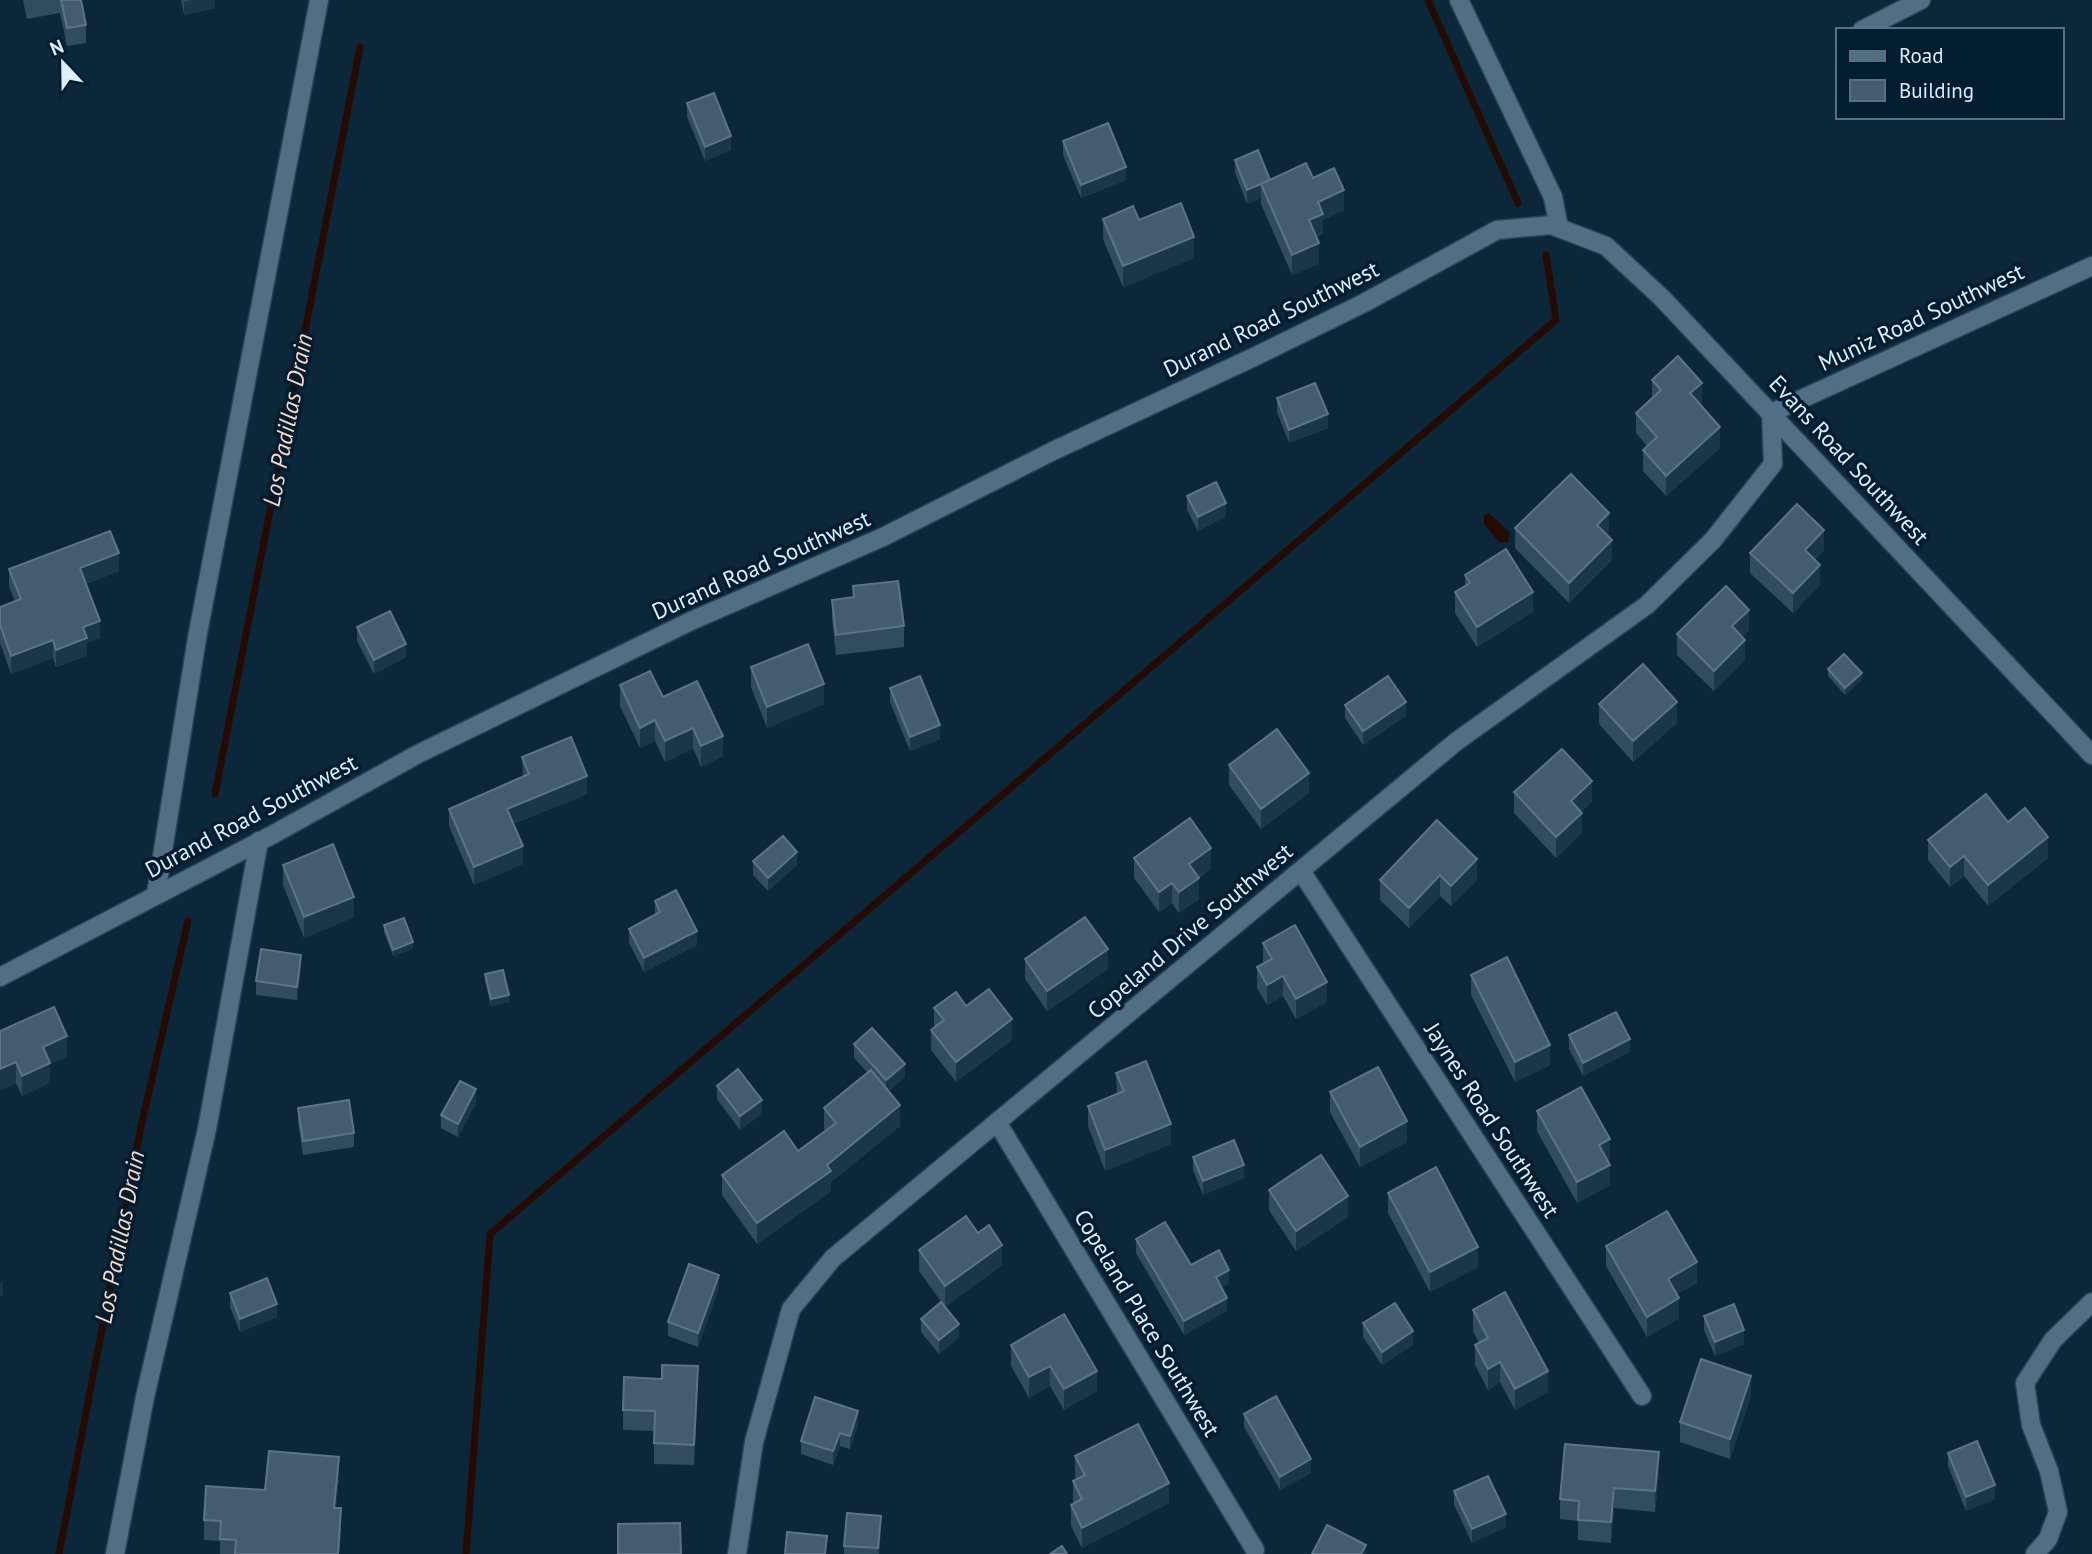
<svg xmlns="http://www.w3.org/2000/svg" width="2092" height="1554" viewBox="0 0 2092 1554" font-family="'PT Sans',sans-serif">
<rect width="100%" height="100%" fill="#0b2739"/>
<polygon fill="#240b02" points="1489,513 1510,533 1508,542 1499,542 1484,524 1484,515"/>
<g fill="none" stroke-linecap="round" stroke-linejoin="round">
<g stroke="#240b02" stroke-width="7">
<polyline points="1428,0 1518,203"/>
<polyline points="215,794 360,47"/>
<polyline points="59,1554 140,1131 188,921"/>
<polyline points="466,1554 490,1234 1556,320 1546,255"/>
</g>
<defs>
<g id="minor">
<polyline points="1459,0 1553,197 1559,228"/>
<polyline points="1862,30 1921,0"/>
<polyline points="1301,871 1642,1396"/>
<polyline points="156,894 197,638 319,0"/>
<polyline points="0,977 272,835 418,754 691,621 883,537 1053,451 1256,356 1364,303 1497,230 1551,225 1606,246 1662,298 2092,755"/>
<polyline points="997,1122 1255,1550"/>
<polyline points="115,1554 145,1397 207,1129 259,841"/>
<polyline points="737,1554 754,1442 791,1309 833,1258 1457,741 1647,605 1713,540 1773,464 1771,413 2092,266"/>
<polyline points="2035,1554 2048,1539 2058,1512 2049,1471 2031,1425 2025,1383 2053,1340 2092,1302"/>
</g>
</defs>
<use href="#minor" stroke="#284354" stroke-width="21"/>
<use href="#minor" stroke="#516e84" stroke-width="18"/>
</g>
<g fill="#314c5f">
<polygon points="23,0 81,0 86,25 86,43 67,46 60,13 27,19"/>
<polygon points="181,0 215,0 215,8 184,15"/>
<polygon points="687,103 731,150 705,161 687,117"/>
<polygon points="1063,141 1126,180 1081,198 1063,155"/>
<polygon points="1235,160 1270,180 1313,178 1344,210 1323,220 1323,234 1316,237 1319,264 1292,275 1261,204 1261,198 1247,204 1235,173"/>
<polygon points="1103,219 1139,220 1194,258 1123,287 1103,239"/>
<polygon points="1652,380 1702,403 1700,405 1720,448 1666,496 1643,471 1643,450 1647,446 1636,433 1636,413 1652,399"/>
<polygon points="1277,398 1328,428 1289,443 1277,412"/>
<polygon points="1187,496 1226,516 1198,531 1187,510"/>
<polygon points="1515,528 1609,533 1607,536 1612,560 1569,603 1515,548"/>
<polygon points="1824,550 1815,560 1820,585 1793,613 1750,573 1750,553"/>
<polygon points="9,569 119,571 86,584 100,638 87,643 87,656 56,667 53,658 11,674 0,643 0,607 15,602 9,586"/>
<polygon points="1465,575 1533,612 1477,647 1455,613 1455,592 1465,586"/>
<polygon points="853,586 904,626 904,647 836,655 832,620 832,600 853,597"/>
<polygon points="357,627 406,657 374,674 357,641"/>
<polygon points="1749,630 1742,637 1745,660 1714,691 1677,655 1677,634"/>
<polygon points="751,667 824,704 767,728 751,687"/>
<polygon points="1828,669 1862,680 1845,695 1828,676"/>
<polygon points="620,685 663,697 723,756 701,767 693,748 665,762 655,741 640,748 620,706"/>
<polygon points="890,688 940,739 910,751 890,702"/>
<polygon points="1599,704 1677,723 1633,762 1599,724"/>
<polygon points="1345,705 1406,716 1363,745 1345,718"/>
<polygon points="522,757 587,794 513,824 523,864 474,885 449,826 449,809 523,777"/>
<polygon points="1229,765 1309,793 1261,829 1229,785"/>
<polygon points="1514,792 1592,801 1581,812 1582,833 1556,858 1514,813"/>
<polygon points="1437,820 1477,880 1451,906 1440,896 1409,928 1380,900 1380,880"/>
<polygon points="2008,822 2048,858 1988,906 1964,876 1950,887 1928,860 1928,840"/>
<polygon points="1134,858 1211,868 1199,878 1199,899 1179,913 1172,903 1159,912 1134,878"/>
<polygon points="753,861 797,865 768,891 753,875"/>
<polygon points="283,865 354,917 304,938 283,885"/>
<polygon points="655,901 697,945 644,972 629,943 629,929 655,915"/>
<polygon points="384,925 413,949 393,956 384,932"/>
<polygon points="1263,943 1327,1002 1296,1019 1283,996 1267,1005 1257,988 1257,967 1263,964"/>
<polygon points="1025,959 1108,969 1047,1011 1025,979"/>
<polygon points="301,968 297,1000 256,995 256,981"/>
<polygon points="485,974 509,1002 491,1006 485,981"/>
<polygon points="1471,975 1550,1065 1515,1082 1471,995"/>
<polygon points="934,1008 1012,1040 956,1082 931,1050 931,1030 934,1028"/>
<polygon points="0,1031 67,1057 50,1064 50,1083 22,1096 16,1083 0,1090"/>
<polygon points="1569,1035 1630,1052 1583,1076 1569,1049"/>
<polygon points="854,1044 905,1077 889,1091 900,1126 831,1182 831,1191 757,1244 722,1195 722,1175 798,1151 826,1131 824,1129 824,1108 868,1073 854,1058"/>
<polygon points="1116,1073 1171,1144 1105,1171 1088,1126 1088,1106 1117,1094"/>
<polygon points="717,1086 762,1114 740,1130 717,1099"/>
<polygon points="1330,1092 1407,1142 1360,1167 1330,1112"/>
<polygon points="476,1103 458,1137 441,1128 441,1115"/>
<polygon points="298,1108 354,1133 354,1147 303,1155 298,1122"/>
<polygon points="1537,1111 1610,1160 1608,1161 1610,1185 1577,1203 1537,1131"/>
<polygon points="1193,1157 1244,1178 1203,1195 1193,1170"/>
<polygon points="1269,1190 1348,1217 1296,1251 1269,1210"/>
<polygon points="1388,1193 1478,1267 1430,1292 1388,1213"/>
<polygon points="978,1233 1002,1265 945,1307 919,1271 919,1250"/>
<polygon points="1136,1239 1229,1283 1222,1287 1227,1311 1184,1335 1136,1253"/>
<polygon points="1606,1246 1697,1283 1677,1294 1679,1318 1647,1337 1606,1266"/>
<polygon points="719,1288 698,1347 668,1336 668,1322"/>
<polygon points="230,1293 277,1317 240,1332 230,1307"/>
<polygon points="1473,1310 1548,1392 1515,1410 1500,1382 1488,1390 1475,1365 1475,1345 1479,1343 1473,1331"/>
<polygon points="1704,1316 1744,1344 1715,1356 1704,1330"/>
<polygon points="921,1319 959,1337 939,1354 921,1332"/>
<polygon points="1363,1323 1413,1345 1382,1365 1363,1337"/>
<polygon points="1011,1345 1097,1391 1064,1410 1050,1386 1029,1398 1011,1366"/>
<polygon points="662,1379 698,1386 694,1465 654,1464 654,1431 623,1430 623,1410"/>
<polygon points="1751,1396 1730,1459 1680,1442 1680,1422"/>
<polygon points="1244,1414 1311,1473 1280,1490 1244,1427"/>
<polygon points="858,1425 850,1449 840,1446 833,1465 801,1454 801,1441"/>
<polygon points="1948,1453 1995,1499 1966,1511 1948,1466"/>
<polygon points="1075,1456 1169,1503 1082,1548 1071,1526 1071,1505 1074,1504 1073,1502 1073,1481 1077,1479 1075,1477"/>
<polygon points="1659,1472 1655,1512 1614,1508 1611,1543 1578,1540 1578,1521 1560,1519 1560,1499"/>
<polygon points="339,1477 336,1508 341,1529 339,1554 220,1554 220,1541 204,1540 204,1520 265,1490"/>
<polygon points="1454,1491 1506,1527 1472,1543 1454,1505"/>
<polygon points="881,1529 879,1554 844,1554 844,1546"/>
</g>
<g fill="#1a3649">
<polygon points="191,0 215,0 215,8 184,15 184,2"/>
<polygon points="731,136 731,150 705,161 705,147"/>
<polygon points="1126,167 1126,180 1081,198 1081,185"/>
<polygon points="1261,185 1261,198 1247,204 1247,190"/>
<polygon points="1344,190 1344,210 1323,220 1323,234 1309,240 1309,220 1318,202"/>
<polygon points="1194,237 1194,258 1123,287 1123,266"/>
<polygon points="1319,243 1319,264 1292,275 1292,255"/>
<polygon points="1702,383 1702,403 1690,414 1690,393"/>
<polygon points="1328,414 1328,428 1289,443 1289,430"/>
<polygon points="1720,427 1720,448 1666,496 1666,476"/>
<polygon points="1226,503 1226,516 1198,531 1198,517"/>
<polygon points="1609,513 1609,533 1597,546 1597,525"/>
<polygon points="1824,530 1824,550 1805,570 1805,550"/>
<polygon points="1612,540 1612,560 1569,603 1569,583"/>
<polygon points="119,553 119,571 80,586 80,568"/>
<polygon points="1820,565 1820,585 1793,613 1793,593"/>
<polygon points="1533,592 1533,612 1477,647 1477,627"/>
<polygon points="1749,610 1749,630 1732,647 1732,626"/>
<polygon points="100,621 100,638 87,643 87,656 56,667 56,650 83,627"/>
<polygon points="53,640 53,658 11,674 11,656"/>
<polygon points="1745,640 1745,660 1714,691 1714,671"/>
<polygon points="406,644 406,657 374,674 374,660"/>
<polygon points="1862,673 1862,680 1845,695 1845,688"/>
<polygon points="824,684 824,704 767,728 767,707"/>
<polygon points="1406,702 1406,716 1363,745 1363,731"/>
<polygon points="1677,702 1677,723 1633,762 1633,741"/>
<polygon points="655,720 655,741 640,748 640,728"/>
<polygon points="940,725 940,739 910,751 910,737"/>
<polygon points="693,728 693,748 665,762 665,741"/>
<polygon points="723,736 723,756 701,767 701,746"/>
<polygon points="1309,773 1309,793 1261,829 1261,809"/>
<polygon points="587,776 587,794 507,826 507,809"/>
<polygon points="1592,781 1592,801 1571,821 1571,801"/>
<polygon points="1582,813 1582,833 1556,858 1556,837"/>
<polygon points="2048,837 2048,858 1988,906 1988,885"/>
<polygon points="523,846 523,864 474,885 474,867"/>
<polygon points="1211,848 1211,868 1189,884 1189,864"/>
<polygon points="797,852 797,865 768,891 768,878"/>
<polygon points="1964,856 1964,876 1950,887 1950,867"/>
<polygon points="1477,859 1477,880 1451,906 1451,886"/>
<polygon points="1440,875 1440,896 1409,928 1409,908"/>
<polygon points="1199,878 1199,899 1179,913 1179,892"/>
<polygon points="1172,883 1172,903 1159,912 1159,892"/>
<polygon points="354,897 354,917 304,938 304,917"/>
<polygon points="697,931 697,945 644,972 644,958"/>
<polygon points="413,942 413,949 393,956 393,950"/>
<polygon points="1108,949 1108,969 1047,1011 1047,991"/>
<polygon points="301,955 301,968 297,1000 297,987"/>
<polygon points="1283,976 1283,996 1267,1005 1267,985"/>
<polygon points="1327,982 1327,1002 1296,1019 1296,999"/>
<polygon points="509,995 509,1002 491,1006 491,999"/>
<polygon points="1012,1019 1012,1040 956,1082 956,1062"/>
<polygon points="67,1036 67,1057 50,1064 50,1083 22,1096 22,1076 43,1047"/>
<polygon points="1630,1039 1630,1052 1583,1076 1583,1063"/>
<polygon points="1550,1045 1550,1065 1515,1082 1515,1062"/>
<polygon points="16,1062 16,1083 0,1090 0,1069"/>
<polygon points="905,1064 905,1077 886,1093 886,1080"/>
<polygon points="476,1089 476,1103 458,1137 458,1124"/>
<polygon points="762,1100 762,1114 740,1130 740,1116"/>
<polygon points="900,1105 900,1126 831,1182 831,1191 757,1244 757,1223"/>
<polygon points="1407,1121 1407,1142 1360,1167 1360,1147"/>
<polygon points="1171,1124 1171,1144 1105,1171 1105,1150"/>
<polygon points="1610,1139 1610,1160 1599,1165 1599,1145"/>
<polygon points="1244,1165 1244,1178 1203,1195 1203,1181"/>
<polygon points="1610,1165 1610,1185 1577,1203 1577,1182"/>
<polygon points="1348,1196 1348,1217 1296,1251 1296,1231"/>
<polygon points="1002,1245 1002,1265 945,1307 945,1286"/>
<polygon points="1478,1247 1478,1267 1430,1292 1430,1272"/>
<polygon points="1697,1262 1697,1283 1668,1299 1668,1279"/>
<polygon points="1229,1270 1229,1283 1216,1291 1216,1277"/>
<polygon points="719,1275 719,1288 698,1347 698,1333"/>
<polygon points="3,1281 3,1295 0,1296 0,1282"/>
<polygon points="1227,1298 1227,1311 1184,1335 1184,1321"/>
<polygon points="1679,1298 1679,1318 1647,1337 1647,1317"/>
<polygon points="277,1304 277,1317 240,1332 240,1319"/>
<polygon points="959,1324 959,1337 939,1354 939,1340"/>
<polygon points="1744,1330 1744,1344 1715,1356 1715,1342"/>
<polygon points="1413,1331 1413,1345 1382,1365 1382,1352"/>
<polygon points="1500,1362 1500,1382 1488,1390 1488,1369"/>
<polygon points="698,1366 698,1386 694,1465 694,1445"/>
<polygon points="1050,1366 1050,1386 1029,1398 1029,1377"/>
<polygon points="1097,1371 1097,1391 1064,1410 1064,1389"/>
<polygon points="1548,1371 1548,1392 1515,1410 1515,1389"/>
<polygon points="1751,1376 1751,1396 1730,1459 1730,1439"/>
<polygon points="858,1411 858,1425 850,1449 850,1436"/>
<polygon points="840,1433 840,1446 833,1465 833,1451"/>
<polygon points="1659,1452 1659,1472 1655,1512 1655,1491"/>
<polygon points="339,1457 339,1477 334,1528 334,1508"/>
<polygon points="1311,1459 1311,1473 1280,1490 1280,1477"/>
<polygon points="1169,1483 1169,1503 1082,1548 1082,1528"/>
<polygon points="1995,1485 1995,1499 1966,1511 1966,1497"/>
<polygon points="1614,1488 1614,1508 1611,1543 1611,1522"/>
<polygon points="1506,1514 1506,1527 1472,1543 1472,1529"/>
<polygon points="881,1516 881,1529 878,1554 878,1548"/>
<polygon points="1366,1545 1366,1554 1361,1554"/>
</g>
<g fill="#435d6f" stroke="#5c7485" stroke-width="2">
<polygon points="61,0 81,0 86,25 67,28"/>
<polygon points="714,93 731,136 705,147 687,103"/>
<polygon points="1108,123 1126,167 1081,185 1063,141"/>
<polygon points="1258,150 1270,180 1247,190 1235,160"/>
<polygon points="1306,163 1313,178 1334,168 1344,190 1318,202 1323,214 1309,220 1319,243 1292,255 1261,184"/>
<polygon points="1181,203 1194,237 1123,266 1103,219 1133,206 1139,220"/>
<polygon points="1678,356 1702,383 1690,393 1720,427 1666,476 1643,450 1657,437 1636,413 1661,390 1652,380"/>
<polygon points="1315,383 1328,414 1289,430 1277,398"/>
<polygon points="1571,474 1609,513 1597,525 1612,540 1569,583 1515,528"/>
<polygon points="1216,482 1226,503 1198,517 1187,496"/>
<polygon points="1797,504 1824,530 1805,550 1820,565 1793,593 1750,553"/>
<polygon points="110,531 119,553 80,568 100,621 83,627 87,638 56,650 53,640 11,656 0,625 0,607 21,599 9,569"/>
<polygon points="1506,549 1533,592 1477,627 1455,592 1470,583 1465,575"/>
<polygon points="898,581 904,626 836,635 832,600 854,597 853,586"/>
<polygon points="1726,586 1749,610 1732,626 1745,640 1714,671 1677,634"/>
<polygon points="390,611 406,644 374,660 357,627"/>
<polygon points="808,644 824,684 767,707 751,667"/>
<polygon points="1844,654 1862,673 1845,688 1828,669"/>
<polygon points="1643,664 1677,702 1633,741 1599,704"/>
<polygon points="650,671 663,697 697,681 723,736 701,746 693,728 665,741 655,720 640,728 620,685"/>
<polygon points="920,676 940,725 910,737 890,688"/>
<polygon points="1388,676 1406,702 1363,731 1345,705"/>
<polygon points="1277,729 1309,773 1261,809 1229,765"/>
<polygon points="571,737 587,776 507,809 523,846 474,867 449,809 529,774 522,757"/>
<polygon points="1562,749 1592,781 1571,801 1582,813 1556,837 1514,792"/>
<polygon points="1986,794 2008,822 2025,808 2048,837 1988,885 1964,856 1950,867 1928,840"/>
<polygon points="1190,818 1211,848 1189,864 1199,878 1179,892 1172,883 1159,892 1134,858"/>
<polygon points="1437,820 1477,859 1451,886 1440,875 1409,908 1380,880"/>
<polygon points="783,836 797,852 768,878 753,861"/>
<polygon points="333,844 354,897 304,917 283,865"/>
<polygon points="676,890 697,931 644,958 629,929 660,912 655,901"/>
<polygon points="1085,917 1108,949 1047,991 1025,959"/>
<polygon points="404,918 413,942 393,950 384,925"/>
<polygon points="1295,925 1327,982 1296,999 1283,976 1267,985 1257,967 1272,959 1263,943"/>
<polygon points="261,949 301,955 297,987 256,981"/>
<polygon points="1507,957 1550,1045 1515,1062 1471,975"/>
<polygon points="503,970 509,995 491,999 485,974"/>
<polygon points="989,989 1012,1019 956,1062 931,1030 944,1020 934,1008 956,992 966,1006"/>
<polygon points="54,1007 67,1036 43,1047 50,1063 22,1076 16,1062 0,1069 0,1031"/>
<polygon points="1616,1012 1630,1039 1583,1063 1569,1035"/>
<polygon points="872,1028 905,1064 886,1080 854,1044"/>
<polygon points="1146,1061 1171,1124 1105,1150 1088,1106 1124,1091 1116,1073"/>
<polygon points="1378,1067 1407,1121 1360,1147 1330,1092"/>
<polygon points="738,1069 762,1100 740,1116 717,1086"/>
<polygon points="871,1070 900,1105 827,1165 831,1171 757,1223 722,1175 784,1131 798,1151 836,1123 824,1108"/>
<polygon points="460,1081 476,1089 458,1124 441,1115"/>
<polygon points="1581,1087 1610,1139 1599,1145 1610,1165 1577,1182 1537,1111"/>
<polygon points="349,1100 354,1133 303,1141 298,1108"/>
<polygon points="1234,1140 1244,1165 1203,1181 1193,1157"/>
<polygon points="1321,1155 1348,1196 1296,1231 1269,1190"/>
<polygon points="1436,1167 1478,1247 1430,1272 1388,1193"/>
<polygon points="1667,1211 1697,1262 1668,1279 1679,1298 1647,1317 1606,1246"/>
<polygon points="966,1216 978,1233 989,1225 1002,1245 945,1286 919,1250"/>
<polygon points="1165,1222 1191,1265 1219,1250 1229,1270 1216,1277 1227,1298 1184,1321 1136,1239"/>
<polygon points="689,1264 719,1275 698,1333 668,1322"/>
<polygon points="267,1278 277,1304 240,1319 230,1293"/>
<polygon points="1505,1292 1548,1371 1515,1389 1500,1362 1488,1369 1475,1345 1488,1338 1473,1310"/>
<polygon points="941,1302 959,1324 939,1340 921,1319"/>
<polygon points="1395,1303 1413,1331 1382,1352 1363,1323"/>
<polygon points="1734,1304 1744,1330 1715,1342 1704,1316"/>
<polygon points="1064,1314 1097,1371 1064,1389 1050,1366 1029,1377 1011,1345"/>
<polygon points="1701,1359 1751,1376 1730,1439 1680,1422"/>
<polygon points="662,1365 698,1366 694,1445 654,1443 655,1411 623,1410 624,1377 662,1379"/>
<polygon points="1276,1396 1311,1459 1280,1477 1244,1414"/>
<polygon points="815,1397 858,1411 850,1436 840,1433 833,1451 801,1441"/>
<polygon points="1138,1424 1169,1483 1082,1528 1071,1505 1082,1499 1073,1481 1085,1475 1075,1456"/>
<polygon points="1977,1441 1995,1485 1966,1497 1948,1453"/>
<polygon points="1565,1444 1659,1452 1655,1491 1614,1488 1611,1522 1578,1520 1579,1501 1560,1499"/>
<polygon points="269,1451 339,1457 334,1508 341,1508 338,1554 235,1554 236,1540 220,1539 221,1521 204,1520 206,1486 265,1490"/>
<polygon points="1488,1476 1506,1514 1472,1529 1454,1491"/>
<polygon points="847,1513 881,1516 878,1548 844,1546"/>
<polygon points="680,1523 681,1554 618,1554 618,1524"/>
<polygon points="1327,1525 1366,1545 1361,1554 1312,1554"/>
<polygon points="787,1532 827,1536 825,1554 785,1554"/>
<polygon points="1062,1546 1067,1554 1050,1554"/>
</g>
<g text-anchor="middle" stroke-width="7" stroke-linejoin="round" paint-order="stroke">
<g font-size="23" fill="#ddedf9" stroke="#021d2f">
<text transform="translate(1921 317) rotate(-25)" y="8">Muniz Road Southwest</text>
<text transform="translate(1271 319) rotate(-26)" y="8">Durand Road Southwest</text>
<text transform="translate(1849 460) rotate(47)" y="8">Evans Road Southwest</text>
<text transform="translate(761 565) rotate(-24)" y="8">Durand Road Southwest</text>
<text transform="translate(251 816) rotate(-28)" y="8">Durand Road Southwest</text>
<text transform="translate(1190 931) rotate(-40)" y="8">Copeland Drive Southwest</text>
<text transform="translate(1492 1120) rotate(57)" y="8">Jaynes Road Southwest</text>
<text transform="translate(1147 1323) rotate(59)" y="8">Copeland Place Southwest</text>
</g>
<g font-size="24" font-style="italic" fill="#fdd7c8" stroke="#021d2f">
<text transform="translate(288 420) rotate(-79)" y="8">Los Padillas Drain</text>
<text transform="translate(120 1237) rotate(-79)" y="8">Los Padillas Drain</text>
</g>
</g>
<rect x="1836" y="28" width="228" height="91" fill="#021d2f" stroke="#5a7080" stroke-width="2"/>
<rect x="1850" y="51" width="35" height="10" fill="#516e84" stroke="#5a7080" stroke-width="2"/>
<text x="1899" y="63" font-size="21" fill="#ddedf9">Road</text>
<rect x="1850" y="80" width="35" height="21" fill="#435d6f" stroke="#5a7080" stroke-width="2"/>
<text x="1899" y="98" font-size="21" fill="#ddedf9">Building</text>
<g transform="translate(63 63) rotate(338)" stroke="#021d2f" stroke-width="5" paint-order="stroke">
<path d="M0-5L12 26L0 18L-12 26Z" fill="#ddedf9"/>
<text y="-10" font-size="19" font-weight="bold" text-anchor="middle" fill="#ddedf9">N</text>
</g>
</svg>
